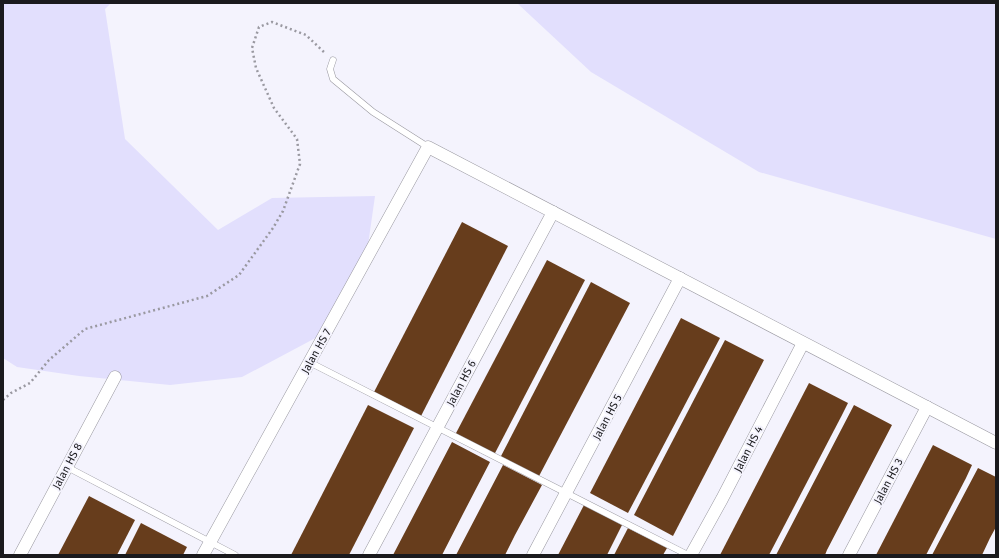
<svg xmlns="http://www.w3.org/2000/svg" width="999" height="558" viewBox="0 0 999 558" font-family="'Fira Sans',sans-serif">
<rect width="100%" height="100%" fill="#f4f3fd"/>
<g fill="#e2dffd">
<polygon points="3,3 111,3 105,9 125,139 218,230 272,198 375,196 367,252 323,334 242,377 170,385 79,376 17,367 3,358"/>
<polygon points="517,3 996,3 996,239 759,172 591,72"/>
</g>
<g fill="#673d1c">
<polygon points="462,222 508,246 420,418 373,394"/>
<polygon points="547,260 585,280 494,455 455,435"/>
<polygon points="591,282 630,303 538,478 500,458"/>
<polygon points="681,318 720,338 628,513 590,493"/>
<polygon points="725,340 764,360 673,536 634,515"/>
<polygon points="809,383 848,403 842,415 769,555 720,555"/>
<polygon points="368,405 414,428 349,555 291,555"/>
<polygon points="854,405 892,425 827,550 825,555 776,555"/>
<polygon points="452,442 490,462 464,512 442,555 393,555"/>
<polygon points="933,445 972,465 966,478 926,555 876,555"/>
<polygon points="503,465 542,485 515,535 505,555 456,555"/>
<polygon points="978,468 996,477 996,527 990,538 982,555 932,555"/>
<polygon points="89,496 135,520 117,555 58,555"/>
<polygon points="584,505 622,525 607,555 558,555"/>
<polygon points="141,523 187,547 183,555 125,555"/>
<polygon points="628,528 667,548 663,555 614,555"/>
</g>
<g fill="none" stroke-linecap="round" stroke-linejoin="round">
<defs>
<g id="lane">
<polyline points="333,60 330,69 333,79 373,112 428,147"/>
<polyline points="309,362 688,555"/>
<polyline points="67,467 235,555"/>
</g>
<g id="street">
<polyline points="20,555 115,377"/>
<polyline points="203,555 428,147 996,443"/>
<polyline points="369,555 553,212"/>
<polyline points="533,555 680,278"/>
<polyline points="691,555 722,499 803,343"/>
<polyline points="849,555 927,407"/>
</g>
</defs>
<use href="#lane" stroke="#9998a0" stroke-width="7"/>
<use href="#street" stroke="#9998a0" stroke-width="13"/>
<polyline stroke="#9a99a1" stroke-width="2.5" stroke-dasharray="2 3" stroke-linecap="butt" points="3,400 11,393 30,383 49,360 85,329 207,296 239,275 273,228 283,211 300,164 297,139 274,108 256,68 252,48 259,27 272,22 306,35 326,54"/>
<use href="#lane" stroke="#fff" stroke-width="6"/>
<use href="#street" stroke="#fff" stroke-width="12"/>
</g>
<g text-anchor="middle" stroke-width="4" stroke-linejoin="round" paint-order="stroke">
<g font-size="11" fill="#1a1a1d" stroke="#f4f3fd">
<text transform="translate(316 351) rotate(-61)" y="4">Jalan HS 7</text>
<text transform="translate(461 383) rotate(-62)" y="4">Jalan HS 6</text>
<text transform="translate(607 417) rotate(-62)" y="4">Jalan HS 5</text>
<text transform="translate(748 449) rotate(-63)" y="4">Jalan HS 4</text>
<text transform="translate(67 466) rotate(-62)" y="4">Jalan HS 8</text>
<text transform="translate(888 481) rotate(-62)" y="4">Jalan HS 3</text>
</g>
</g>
<rect width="999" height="558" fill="none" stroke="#1a1a1d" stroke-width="8"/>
</svg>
